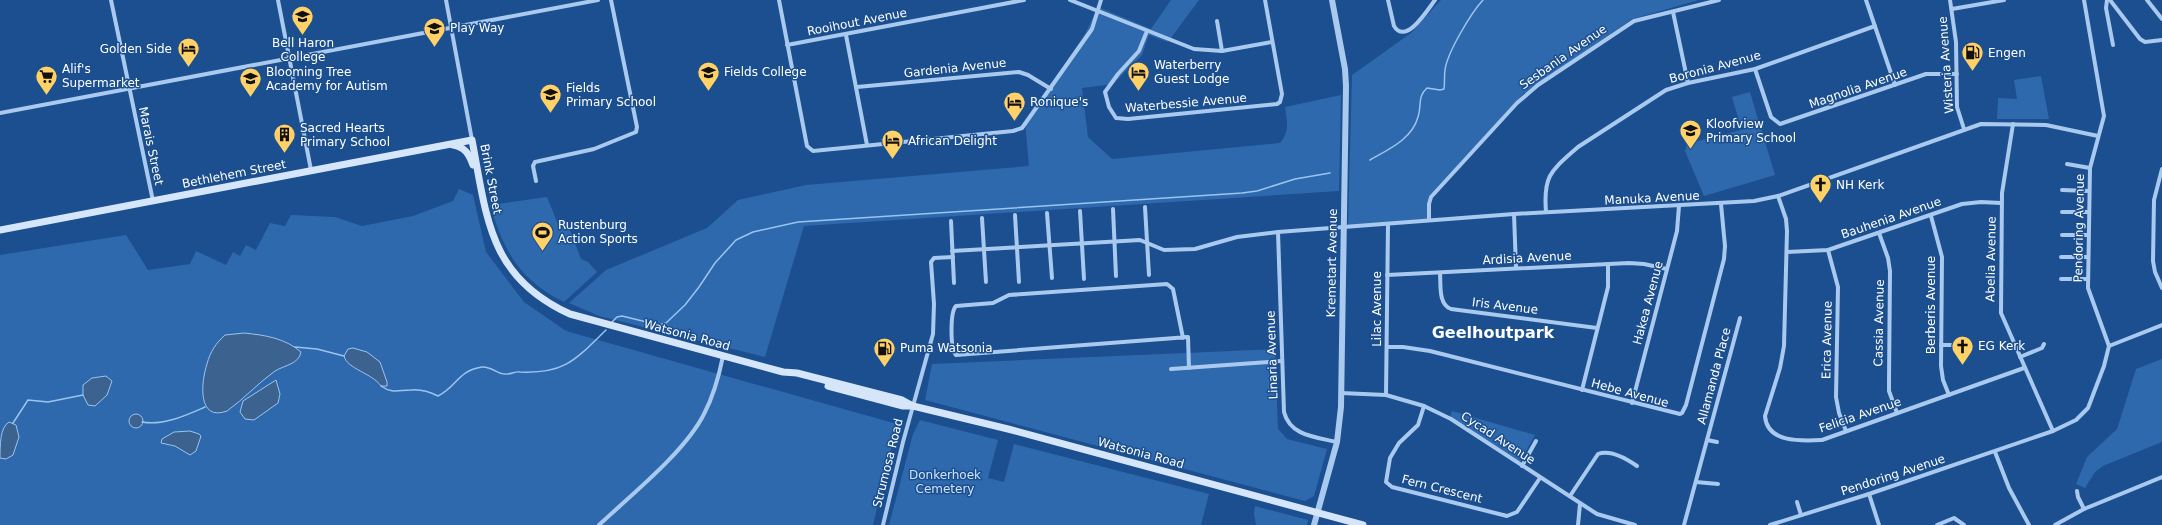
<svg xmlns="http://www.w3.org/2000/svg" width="2162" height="525" viewBox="0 0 2162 525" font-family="'DejaVu Sans',sans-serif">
<rect width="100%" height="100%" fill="#1b4f8f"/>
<g fill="#2e69ad">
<path d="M1171,0H1199L1168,42L1149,35L1142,55L1113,84L1082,88L1088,137L1112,159L1280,143C1290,131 1287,122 1285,107L1341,95L1339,191L804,226L765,357L599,316L569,303L606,270L707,228L738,200L806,185L1029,166L1025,122L1085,34L1098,7L1151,29Z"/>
<polygon points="1441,0 1699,0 1632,19 1524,93 1428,198 1429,220 1348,227 1352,75 1411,33"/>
<polygon points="2041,76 2049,119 1997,119 1998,98 2017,99 2014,80"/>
<polygon points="1750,92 1759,123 1741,128 1732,97"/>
<polygon points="1760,125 1775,175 1704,196 1685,151 1687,144"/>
<polygon points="459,189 473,195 486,252 524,302 566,331 897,424 873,525 0,525 0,255 126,235 148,270 190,264 196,251 226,265 233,252 240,256 246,245 256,250 270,223 285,226 291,215 335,217 362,226 413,216 453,201"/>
<path d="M547,197L560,229L568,225L581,259L588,262L597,272L564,302C519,280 504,251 490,205Z"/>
<polygon points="1275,349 1278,429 1287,439 1327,449 1314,496 1305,501 925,400 932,364"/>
<polygon points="2162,359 2162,442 2103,466 2095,472 2085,488 2076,484 2087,457 2117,429 2136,369"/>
<polygon points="1452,411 1535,435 1520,462 1450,417"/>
<polygon points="920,420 998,440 988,478 1004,482 1014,444 1209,494 1201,525 889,525 913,434"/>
<polygon points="1255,506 1308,520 1307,525 1256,525 1254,514"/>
</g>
<g fill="#3c6290" stroke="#9cc4f0">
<path d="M244,333C264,335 285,338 301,352C299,364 285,365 275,371C258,383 244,399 227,411C197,422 201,382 207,364C210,352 216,343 225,335Z"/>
<path d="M353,348L367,352L380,362L387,382V386H381C372,373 347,369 344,356L348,349Z"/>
<polygon points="106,376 112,381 107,395 95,406 88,405 83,395 83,385 92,378"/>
<polygon points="276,380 280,394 278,403 254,420 245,419 240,412 243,401"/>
<circle cx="136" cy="421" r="7"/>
<path d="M9,422L16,425L19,437L13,455L6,459L0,458C0,446 0,427 9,422Z"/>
<polygon points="190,431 199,434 201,436 196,451 190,455 175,446 161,443 162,439 174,432"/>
</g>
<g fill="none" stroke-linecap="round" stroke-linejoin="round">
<g stroke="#9cc4f0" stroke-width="1.5">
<path d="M1370,160C1389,149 1412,139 1418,117C1422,105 1417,97 1427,88L1440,90L1444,89C1445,82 1444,76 1445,70C1447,53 1471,13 1483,0"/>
<polyline points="612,322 617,317 622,316 659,325 666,323 685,305 699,287 715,263 736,240 753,232 798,222 1242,193 1257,191 1295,179 1330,173"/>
<polyline points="295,347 317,349 344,356"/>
<path d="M381,386C392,394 399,390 411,390C421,389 430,392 438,396C457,387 457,371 482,367C491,366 497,374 505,374C510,375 515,371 520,372C565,374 575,360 606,330"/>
<path d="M142,422C163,426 187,415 205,407"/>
<polyline points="13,423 28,400 48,402 83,395"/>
</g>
<g stroke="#a9c9ee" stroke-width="4">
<polyline points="111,0 153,201"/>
<polyline points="278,0 311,170"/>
<polyline points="446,0 472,140"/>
<polyline points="779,0 807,146 813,151 1013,131 1022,128 1092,29 1101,0"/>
<polyline points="1070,0 1194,49 1222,51 1272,42"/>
<path d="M1388,0L1394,26C1406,46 1428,9 1435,0"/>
<polyline points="1866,0 1895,85"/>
<polyline points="1950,0 1956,42 1957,107 1964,129"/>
<polyline points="2107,0 2106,8 2113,45"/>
<polyline points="2110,0 2140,39 2145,42 2162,40"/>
<polyline points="2147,0 2162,19"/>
<polyline points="1952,9 2004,0"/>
<polyline points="1673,12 1688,83"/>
<polyline points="1217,21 1222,51"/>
<polyline points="1147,31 1139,51 1118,74 1105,92 1109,107 1116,118 1128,119 1277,104 1280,102 1282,94 1265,0"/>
<polyline points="846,35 867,145"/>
<polyline points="787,45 1024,0"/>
<polyline points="1755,69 1771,117 1780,124 1926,74 1957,74"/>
<polyline points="857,87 1019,72 1028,75 1051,89"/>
<polyline points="0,113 598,0"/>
<polyline points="2013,124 2002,193 2001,313 2053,431"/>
<polyline points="2067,164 2090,168"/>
<polyline points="2162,169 2154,200 2153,261 2155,272 2162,288"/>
<polyline points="536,181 533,166 535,162 594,149 636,132 637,127 611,0"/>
<polyline points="2062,190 2089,191"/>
<path d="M1778,196L1786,219L1787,231L1784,346L1780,368L1765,416C1767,443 1801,441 1822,440L2024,368"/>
<polyline points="1145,207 1149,275"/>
<polyline points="1113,209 1116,276"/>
<polyline points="1080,211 1084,279"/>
<path d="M1546,212C1543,175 1551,171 1578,147L1666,90L1688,83L1755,69L1875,26"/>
<polyline points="2062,212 2089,212"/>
<polyline points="1047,213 1052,278"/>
<polyline points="1514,214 1516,268"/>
<polyline points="1015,215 1019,282"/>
<polyline points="1931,216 1942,257 1941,366 1943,380 1949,395"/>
<polyline points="982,218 986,282"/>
<polyline points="1429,220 1429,204 1431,197 1517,103 1538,85 1634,21 1719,0"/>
<polyline points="951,221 954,283"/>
<path d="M1278,232L1284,412C1290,436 1316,437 1337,442"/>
<polyline points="1879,233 1888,258 1890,271 1889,381 1889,391 1897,413"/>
<polyline points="2062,235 2088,235"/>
<polyline points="1828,250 1838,287 1836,397 1839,413 1846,431"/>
<polyline points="952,251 1140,240 1164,250 1195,249 1237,237 1278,232 1514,214 1754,201 1778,196 1981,124 2046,125 2098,136"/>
<polyline points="1787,252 1828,250 1962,204 1981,202 2001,203"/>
<polyline points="2061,257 2088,257"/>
<path d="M1440,273C1441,285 1438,304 1451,309L1597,328"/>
<polyline points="1387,275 1629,263 1644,264 1667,269"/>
<polyline points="2061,279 2088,279"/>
<path d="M1183,338L1173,289L1167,284L1009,295L993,303L956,306C950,312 950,349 956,355L1188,337L1189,368"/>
<polyline points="1941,345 1958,345"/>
<polyline points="2109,346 2162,325"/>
<polyline points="1387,347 1403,347 1430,351 1680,414 1682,413 1686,405 1724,259 1725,246 1721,204"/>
<polyline points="2020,357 2042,348 2044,344"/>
<polyline points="1171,369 1281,361"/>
<polyline points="1582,390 1608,287 1608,264"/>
<polyline points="1341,393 1386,395 1424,406 1451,419 1597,514 1635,525"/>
<polyline points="1386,395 1388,224"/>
<polyline points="1632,403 1677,231 1679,206"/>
<polyline points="1424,406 1418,425 1399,443 1390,458 1386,482 1392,487 1507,516 1517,512 1540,478"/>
<polyline points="1707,440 1717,442"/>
<polyline points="1995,452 2009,488 2029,525"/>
<polyline points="1522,466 1536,441"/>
<polyline points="1696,482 1718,484"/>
<polyline points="2077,491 2078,497 2084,509"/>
<polyline points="1869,494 1879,525"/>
<path d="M1570,496L1598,454C1611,449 1627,459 1637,466"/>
<polyline points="1797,502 1801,515"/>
<path d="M599,525C631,495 685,452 704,414C714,395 719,376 723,356"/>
<polyline points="883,525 903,442 933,334 934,304 931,262 934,258 953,257"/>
<polyline points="1578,525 1580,504"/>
<polyline points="1684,525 1740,318"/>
<polyline points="1770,525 1869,494 2053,431 2076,420 2088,408 2104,366 2109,346 2088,288 2090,168 2104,116 2084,0"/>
<polyline points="1937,525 1954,518 1964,525"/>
<polyline points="2055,525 2084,509 2162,477"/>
</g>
<polyline stroke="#a9c9ee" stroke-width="6" points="1314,525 1337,442 1341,407 1346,86 1345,69 1332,0"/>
<g stroke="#d6e6fa" stroke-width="7">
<path d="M453,145C465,147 469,154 473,165"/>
<path d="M0,230L472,140C487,219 489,277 570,314L783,372L797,373L902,400L913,406L1008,429L1363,525"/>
<polyline points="828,386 903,406 913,406"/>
</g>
</g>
<defs>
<symbol id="school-pin" viewBox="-11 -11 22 30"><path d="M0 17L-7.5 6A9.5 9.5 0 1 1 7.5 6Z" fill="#ffd166" stroke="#1b4f8f"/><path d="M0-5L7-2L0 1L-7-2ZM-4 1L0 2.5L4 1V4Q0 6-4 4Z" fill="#111"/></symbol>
<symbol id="hotel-pin" viewBox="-11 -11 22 30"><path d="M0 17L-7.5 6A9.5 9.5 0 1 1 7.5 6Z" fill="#ffd166" stroke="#1b4f8f"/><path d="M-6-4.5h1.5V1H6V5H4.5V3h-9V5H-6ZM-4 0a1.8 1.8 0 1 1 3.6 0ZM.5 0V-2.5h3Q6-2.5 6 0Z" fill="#111"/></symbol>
<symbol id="fuel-pin" viewBox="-11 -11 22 30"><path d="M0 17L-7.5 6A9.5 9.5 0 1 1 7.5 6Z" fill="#ffd166" stroke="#1b4f8f"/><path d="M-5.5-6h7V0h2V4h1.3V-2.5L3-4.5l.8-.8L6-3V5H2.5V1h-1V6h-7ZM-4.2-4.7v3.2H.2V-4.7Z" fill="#111"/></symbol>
<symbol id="university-pin" viewBox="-11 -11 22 30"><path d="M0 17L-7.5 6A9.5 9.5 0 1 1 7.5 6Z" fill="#ffd166" stroke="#1b4f8f"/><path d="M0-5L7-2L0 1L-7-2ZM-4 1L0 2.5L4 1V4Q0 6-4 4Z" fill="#111"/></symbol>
<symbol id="supermarket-pin" viewBox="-11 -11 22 30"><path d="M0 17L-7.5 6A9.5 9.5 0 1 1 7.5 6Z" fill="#ffd166" stroke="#1b4f8f"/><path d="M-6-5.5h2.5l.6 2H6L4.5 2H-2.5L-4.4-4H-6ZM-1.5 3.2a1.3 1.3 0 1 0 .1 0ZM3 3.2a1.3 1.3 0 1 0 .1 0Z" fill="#111"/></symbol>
<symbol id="building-pin" viewBox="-11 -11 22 30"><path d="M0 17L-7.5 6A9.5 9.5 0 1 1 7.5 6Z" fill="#ffd166" stroke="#1b4f8f"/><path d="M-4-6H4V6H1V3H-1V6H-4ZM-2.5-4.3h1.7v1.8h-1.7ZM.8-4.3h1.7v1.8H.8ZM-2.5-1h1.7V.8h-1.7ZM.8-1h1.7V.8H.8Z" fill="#111"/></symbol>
<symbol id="church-pin" viewBox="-11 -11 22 30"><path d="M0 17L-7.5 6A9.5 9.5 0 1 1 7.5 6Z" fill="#ffd166" stroke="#1b4f8f"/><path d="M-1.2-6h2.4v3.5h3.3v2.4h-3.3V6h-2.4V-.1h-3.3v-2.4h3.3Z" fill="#111"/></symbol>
<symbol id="stadium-pin" viewBox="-11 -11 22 30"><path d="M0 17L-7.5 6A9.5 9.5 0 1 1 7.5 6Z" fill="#ffd166" stroke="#1b4f8f"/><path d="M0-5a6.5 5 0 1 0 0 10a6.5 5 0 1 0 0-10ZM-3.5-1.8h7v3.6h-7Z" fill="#111"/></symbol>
</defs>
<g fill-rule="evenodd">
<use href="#school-pin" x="290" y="4" width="25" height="34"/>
<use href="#school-pin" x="422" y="16" width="25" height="34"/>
<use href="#hotel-pin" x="176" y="36" width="25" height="34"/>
<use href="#fuel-pin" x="1960" y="40" width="25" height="34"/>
<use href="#university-pin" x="696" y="60" width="25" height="34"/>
<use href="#hotel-pin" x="1126" y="60" width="25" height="34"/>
<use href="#supermarket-pin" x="34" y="64" width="25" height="34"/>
<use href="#school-pin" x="238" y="66" width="25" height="34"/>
<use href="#school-pin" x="538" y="82" width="25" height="34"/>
<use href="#hotel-pin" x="1002" y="90" width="25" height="34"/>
<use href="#school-pin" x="1678" y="118" width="25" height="34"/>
<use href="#building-pin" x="272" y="122" width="25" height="34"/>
<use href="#hotel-pin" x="880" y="128" width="25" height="34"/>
<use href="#church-pin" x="1808" y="172" width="25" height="34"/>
<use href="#stadium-pin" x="530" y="220" width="25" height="34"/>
<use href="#church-pin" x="1950" y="334" width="25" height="34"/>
<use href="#fuel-pin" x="872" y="336" width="25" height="34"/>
</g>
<g text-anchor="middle" stroke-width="3" stroke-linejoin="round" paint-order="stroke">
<g font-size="12" fill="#fff" stroke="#1b4f8f">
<text transform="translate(857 22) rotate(-11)" y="4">Rooihout Avenue</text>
<text transform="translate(1563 57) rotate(-35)" y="4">Sesbania Avenue</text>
<text transform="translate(1946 65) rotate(-94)" y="4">Wisteria Avenue</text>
<text transform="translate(1715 67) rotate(-15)" y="4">Boronia Avenue</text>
<text transform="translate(955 68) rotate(-6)" y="4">Gardenia Avenue</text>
<text transform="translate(1858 88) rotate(-19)" y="4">Magnolia Avenue</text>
<text transform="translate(1186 103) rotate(-5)" y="4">Waterbessie Avenue</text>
<text transform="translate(151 146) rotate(78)" y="4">Marais Street</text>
<text transform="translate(234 174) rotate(-11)" y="4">Bethlehem Street</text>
<text transform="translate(491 179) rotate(79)" y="4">Brink Street</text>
<text transform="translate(1652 198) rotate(-3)" y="4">Manuka Avenue</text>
<text transform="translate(1891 218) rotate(-19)" y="4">Bauhenia Avenue</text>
<text transform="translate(2079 228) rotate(-89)" y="4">Pendoring Avenue</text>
<text transform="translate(1527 258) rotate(-3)" y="4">Ardisia Avenue</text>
<text transform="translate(1991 259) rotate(-89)" y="4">Abelia Avenue</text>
<text transform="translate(1332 263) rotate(-89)" y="4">Kremetart Avenue</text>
<text transform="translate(1648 303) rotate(-75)" y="4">Hakea Avenue</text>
<text transform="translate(1931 305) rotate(-90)" y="4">Berberis Avenue</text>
<text transform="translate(1505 306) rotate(7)" y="4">Iris Avenue</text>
<text transform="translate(1377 309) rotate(-90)" y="4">Lilac Avenue</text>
<text transform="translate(1879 323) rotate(-89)" y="4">Cassia Avenue</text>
<text transform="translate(687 335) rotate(15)" y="4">Watsonia Road</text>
<text transform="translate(1827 340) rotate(-89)" y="4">Erica Avenue</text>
<text transform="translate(1272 355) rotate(-92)" y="4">Linaria Avenue</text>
<text transform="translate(1714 376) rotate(-75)" y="4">Allamanda Place</text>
<text transform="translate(1630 393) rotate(15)" y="4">Hebe Avenue</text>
<text transform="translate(1860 415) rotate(-19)" y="4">Felicia Avenue</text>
<text transform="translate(1498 438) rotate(33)" y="4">Cycad Avenue</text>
<text transform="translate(1141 453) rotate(15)" y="4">Watsonia Road</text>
<text transform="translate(888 463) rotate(-76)" y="4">Strumosa Road</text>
<text transform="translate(1893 475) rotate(-18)" y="4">Pendoring Avenue</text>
<text transform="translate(1442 489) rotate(14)" y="4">Fern Crescent</text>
</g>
<g font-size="12" fill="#fff" stroke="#1b4f8f" text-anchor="start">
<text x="450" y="32">Play Way</text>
<text x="303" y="47" text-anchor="middle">Bell Haron<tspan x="303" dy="14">College</tspan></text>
<text x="172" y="53" text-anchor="end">Golden Side</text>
<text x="1988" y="57">Engen</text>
<text x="1154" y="69">Waterberry<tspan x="1154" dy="14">Guest Lodge</tspan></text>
<text x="62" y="73">Alif's<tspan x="62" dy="14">Supermarket</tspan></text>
<text x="266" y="76">Blooming Tree<tspan x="266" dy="14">Academy for Autism</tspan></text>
<text x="724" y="76">Fields College</text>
<text x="566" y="92">Fields<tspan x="566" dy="14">Primary School</tspan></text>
<text x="1030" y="106">Ronique's</text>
<text x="1706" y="128">Kloofview<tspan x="1706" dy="14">Primary School</tspan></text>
<text x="300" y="132">Sacred Hearts<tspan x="300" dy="14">Primary School</tspan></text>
<text x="908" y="145">African Delight</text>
<text x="1836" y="189">NH Kerk</text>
<text x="558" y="229">Rustenburg<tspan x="558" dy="14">Action Sports</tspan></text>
<text x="1978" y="350">EG Kerk</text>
<text x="900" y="352">Puma Watsonia</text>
</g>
<g font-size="12" fill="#cfe3fa" stroke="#1b4f8f">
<text x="945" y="479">Donkerhoek<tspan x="945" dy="14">Cemetery</tspan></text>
</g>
<g font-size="16" font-weight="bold" fill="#fff" stroke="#1b4f8f">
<text x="1493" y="338">Geelhoutpark</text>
</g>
</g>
</svg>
